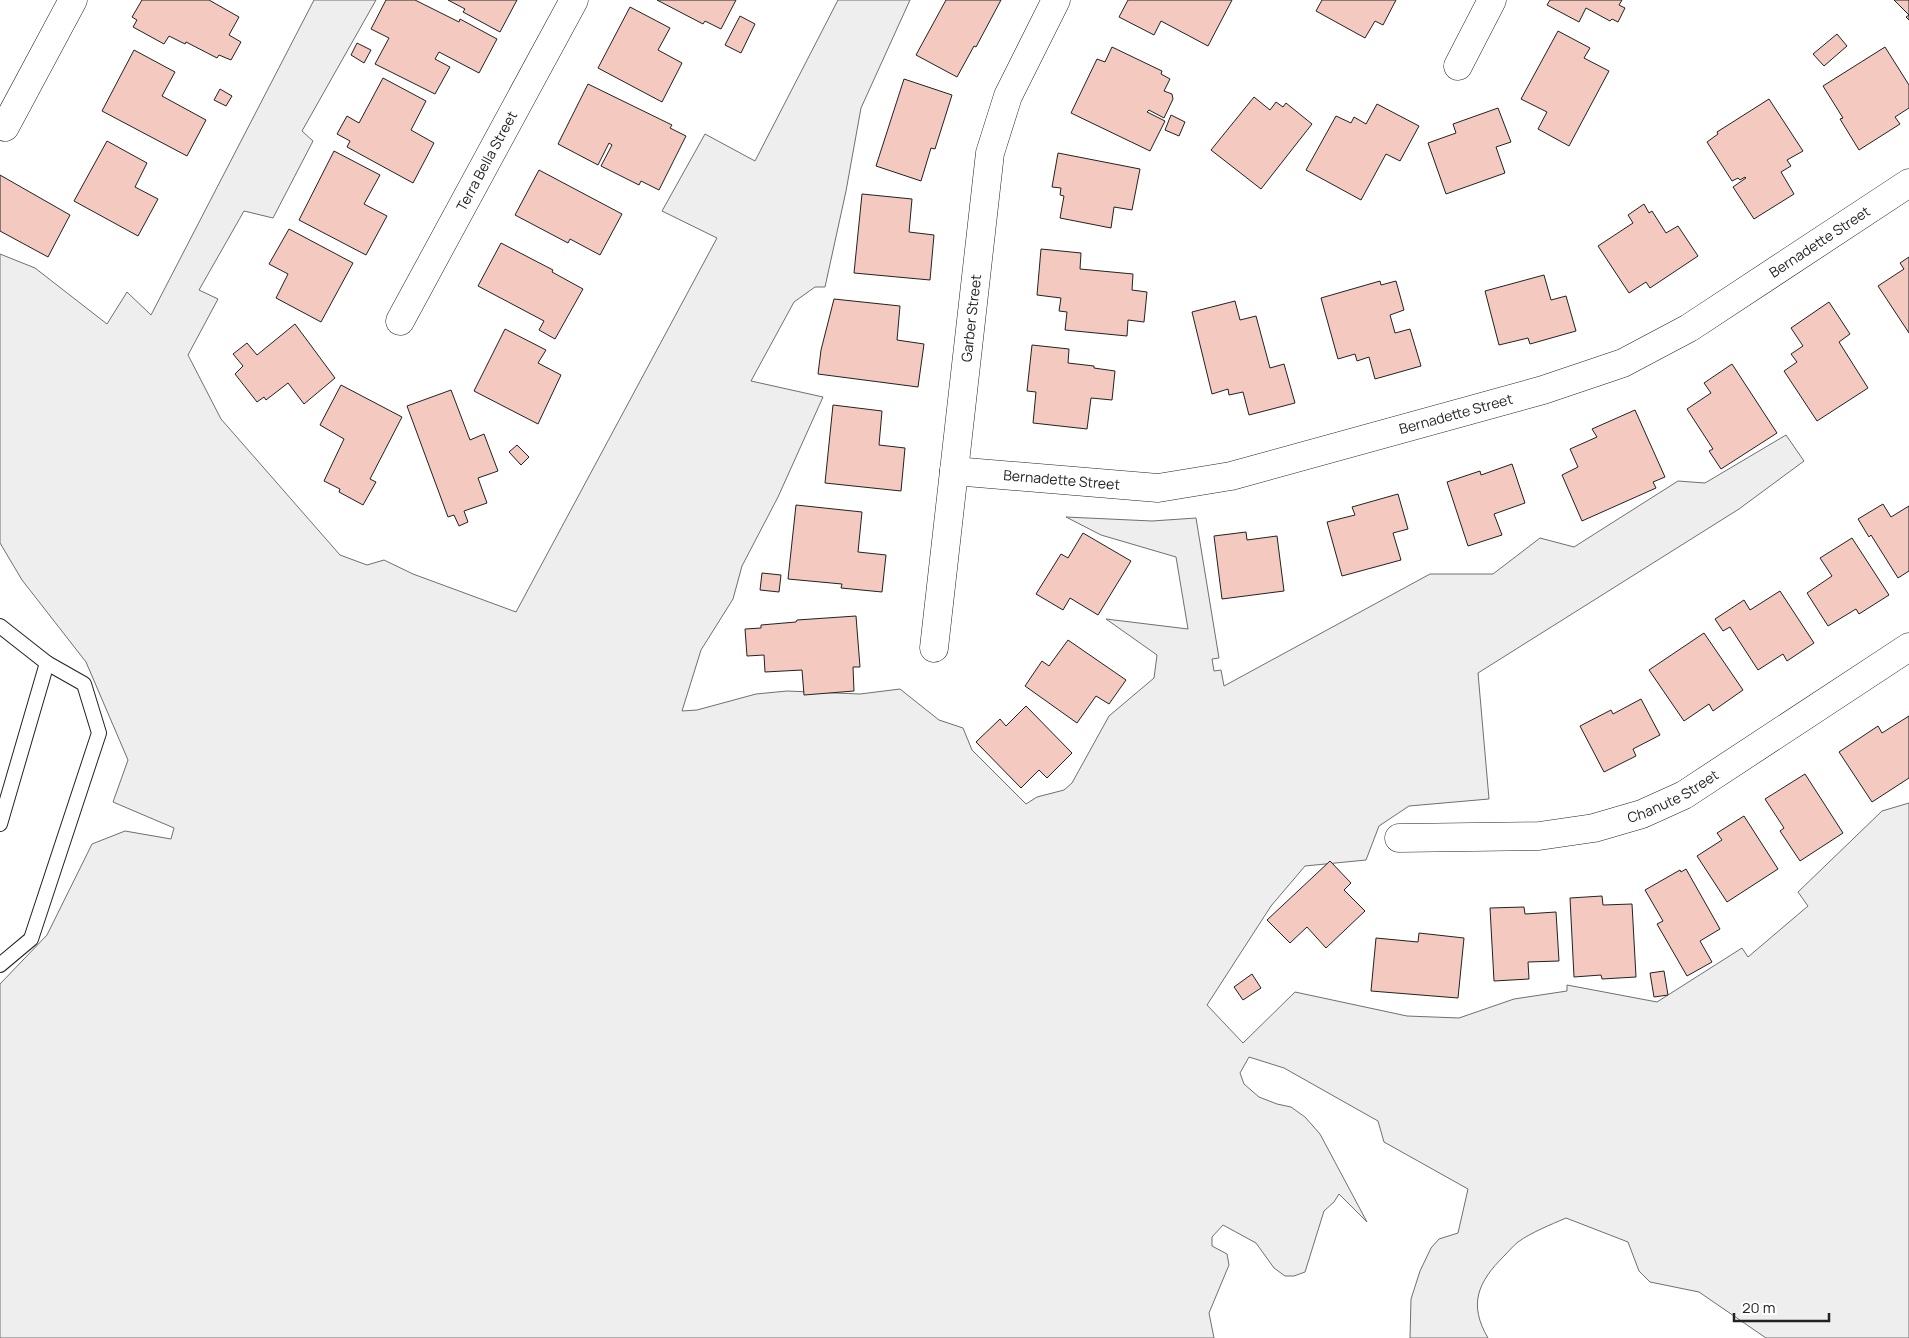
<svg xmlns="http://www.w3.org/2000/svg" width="1909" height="1338" viewBox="0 0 1909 1338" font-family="Manrope,sans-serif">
<rect width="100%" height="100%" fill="#fff"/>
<path fill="#eee" stroke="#6f6f6f" d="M314,0H376L302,131L313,141L273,218L244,211L199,290L218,299L188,355L221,419L340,555L367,565L384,560L413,574L516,612L717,238L662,211L705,134L755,161L838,0H910L861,108L846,191L825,287H815L794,302L751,381L823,397L778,497L742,566L733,599L701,650L682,711L697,710L756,694L787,691L860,694L900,689L939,720L963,728L972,750L1026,804L1037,797L1064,790L1072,783L1109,716L1154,678L1157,655L1106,619L1188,629L1176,557L1101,535L1066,517L1152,521L1196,518L1219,658L1212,659L1214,671L1221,670L1224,686L1430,574H1493L1540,538L1574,547L1678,481L1705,483L1786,435L1804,461L1739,509L1478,673L1489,799L1409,806L1379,826L1366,860L1305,866L1271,906L1207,1005L1243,1043L1295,992L1407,1016L1459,1018L1514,999L1567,991V985L1657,1002L1742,948L1748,957L1808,906L1798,892L1882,811L1909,803V1338H1766L1699,1292L1650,1282L1639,1271L1628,1242L1566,1218C1550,1225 1532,1232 1518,1242C1513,1246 1508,1252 1504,1256C1478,1282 1468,1304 1488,1338H1410L1411,1299L1420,1271L1431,1248L1439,1239L1458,1233L1468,1189L1384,1142L1378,1121L1284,1068L1249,1057L1240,1073L1244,1084L1259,1097L1277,1104L1291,1107L1305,1117L1320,1134L1367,1222L1339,1194L1334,1202L1324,1211L1305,1272L1294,1276H1285L1274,1268L1256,1243L1223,1225L1212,1237V1246L1227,1254L1229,1265L1209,1313L1214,1338H0V984L47,935L92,844L125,831L171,839L174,828L113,802L128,760L86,662L22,580L0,543V254L35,268L107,324L127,292L151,315Z"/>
<g fill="#f3c9c0" stroke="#222">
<polygon points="142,0 209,0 239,17 229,35 241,42 231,60 219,55 217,58 186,42 185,44 169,36 164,44 133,27 137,20 132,17"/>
<polygon points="386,0 415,0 459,22 460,19 497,39 479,73 439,52 435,59 450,67 435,94 375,64 389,38 371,29"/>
<polygon points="448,0 517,0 500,32 463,12 465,9"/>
<polygon points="657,0 736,0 721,29 705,21 703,24"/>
<polygon points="946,0 1001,0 976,47 974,46 957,77 916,55"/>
<polygon points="1128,0 1232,0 1208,46 1161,21 1154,35 1119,17"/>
<polygon points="1322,0 1396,0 1383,25 1375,21 1365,38 1316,11"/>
<polygon points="1550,0 1622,0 1619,5 1625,8 1618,22 1612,19 1610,21 1586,8 1579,22 1547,5"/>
<polygon points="1894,0 1909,0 1909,20 1906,17 1909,15"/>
<polygon points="630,7 670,28 658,50 682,63 662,102 598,68"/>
<polygon points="740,16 755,24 741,53 725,45"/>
<polygon points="1558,31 1590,48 1584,58 1609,71 1569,146 1538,129 1547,112 1521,99"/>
<polygon points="1837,34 1847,46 1824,66 1813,54"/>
<polygon points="357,43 371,50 364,63 351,55"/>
<polygon points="1112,47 1162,71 1161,74 1170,79 1164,91 1172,94 1173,99 1164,118 1149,110 1147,112 1165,121 1150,151 1071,113 1097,59 1105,62"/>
<polygon points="1885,47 1909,85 1909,108 1895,117 1900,124 1859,150 1840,119 1843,118 1823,86"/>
<polygon points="134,50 175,72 162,96 206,120 187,156 102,111"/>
<polygon points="383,78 426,101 411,130 434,143 413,183 347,147 350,141 337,134 347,116 359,123"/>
<polygon points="904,79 952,95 935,149 931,148 921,181 876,166"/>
<polygon points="588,84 672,125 670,128 686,136 659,190 641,181 639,185 601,166 612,145 609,143 598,165 558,144"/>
<polygon points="220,89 232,96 226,106 214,100"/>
<polygon points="1254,97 1270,110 1276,102 1283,107 1286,103 1312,124 1261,189 1211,150"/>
<polygon points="1769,99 1803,151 1787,160 1791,166 1781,172 1794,194 1754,219 1733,187 1746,178 1745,177 1740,180 1738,178 1732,181 1707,142 1718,134 1717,132"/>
<polygon points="1377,104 1419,126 1400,161 1386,154 1361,200 1306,170 1336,116 1351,123 1354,117 1366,124"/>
<polygon points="1498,108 1511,142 1496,147 1505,173 1446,194 1428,143 1456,133 1453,124"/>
<polygon points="1171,115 1185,122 1179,136 1165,130"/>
<polygon points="107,141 147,163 135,187 158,199 138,236 74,201"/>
<polygon points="334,151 380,175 364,204 387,216 366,255 299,220"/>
<polygon points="1058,153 1140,169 1132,210 1114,207 1111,228 1060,218 1064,196 1060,195 1061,188 1052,187"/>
<polygon points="539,170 622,214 600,255 570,239 568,243 515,215"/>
<polygon points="0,175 70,215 48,257 0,231"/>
<polygon points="862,194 912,199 909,232 934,235 930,280 854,273"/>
<polygon points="1644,204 1649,213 1652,211 1666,233 1678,226 1698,256 1650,288 1646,282 1629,293 1598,246 1633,223 1628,215"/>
<polygon points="289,229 353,263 321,322 276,298 288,274 269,264"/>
<polygon points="501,243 553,270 552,272 583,289 555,339 539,330 544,321 478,286"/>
<polygon points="1041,249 1081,253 1080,269 1133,274 1132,290 1147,292 1144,322 1128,320 1127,336 1065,330 1067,312 1059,311 1061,298 1037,295"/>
<polygon points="1909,257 1909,333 1878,286 1904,269 1900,263"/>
<polygon points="1544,275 1551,300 1566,296 1576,331 1530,344 1528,338 1499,345 1485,291"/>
<polygon points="1380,281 1381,285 1396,281 1404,310 1390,315 1395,333 1410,329 1421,366 1375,379 1369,357 1357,361 1355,354 1338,359 1321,298"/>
<polygon points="834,299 900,306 897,340 924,344 918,387 818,374 821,350"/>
<polygon points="1235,301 1240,320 1256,316 1270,368 1284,364 1295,403 1249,415 1243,392 1229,395 1228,389 1212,394 1192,312"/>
<polygon points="1829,302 1850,334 1839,342 1868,388 1817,421 1784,371 1797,362 1791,354 1803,346 1791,328"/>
<polygon points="295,324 335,378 304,404 288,383 266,400 264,397 257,402 235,374 243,366 233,354 247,343 257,355"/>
<polygon points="505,329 546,350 538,363 561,375 538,424 474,391"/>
<polygon points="1032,345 1069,349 1068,363 1094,366 1094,368 1115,371 1112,400 1091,398 1087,429 1033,423 1036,392 1027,391"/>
<polygon points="1732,364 1777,433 1721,469 1709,451 1713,449 1687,409 1711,393 1704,383"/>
<polygon points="341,385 402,417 370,479 376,482 363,505 339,492 340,489 324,481 344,439 320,425"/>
<polygon points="451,390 470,440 484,434 498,471 478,478 487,503 464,511 468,522 459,526 454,515 448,517 407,406"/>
<polygon points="833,405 882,411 879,445 905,448 901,491 825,483"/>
<polygon points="1635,410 1665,477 1653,482 1656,488 1582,521 1562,475 1578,467 1570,449 1597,437 1592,429"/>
<polygon points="517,445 529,457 521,465 509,452"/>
<polygon points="1512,464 1525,503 1494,514 1502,535 1468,546 1447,482 1480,471 1481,475"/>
<polygon points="1398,494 1408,529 1393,533 1401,560 1342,576 1327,522 1355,515 1352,507"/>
<polygon points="1883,504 1891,517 1909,506 1909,571 1898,578 1871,535 1869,537 1858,519"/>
<polygon points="796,505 862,512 858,552 886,555 882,592 841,588 842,584 788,579"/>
<polygon points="1246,532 1247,540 1277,536 1284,591 1222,599 1214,536"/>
<polygon points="1083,533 1131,561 1098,615 1070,598 1063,610 1036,594 1061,554 1068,558"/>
<polygon points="1852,538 1889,595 1859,614 1856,609 1828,626 1807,593 1832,576 1820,558"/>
<polygon points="762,573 781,575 779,592 760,590"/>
<polygon points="1780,591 1814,643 1787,661 1783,654 1758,670 1730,627 1723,631 1715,619 1744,600 1750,610"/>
<polygon points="856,616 860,667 853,667 854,691 804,695 802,670 765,672 764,655 747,656 745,629 761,628 761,625 796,622 797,620"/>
<polygon points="1704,633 1743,690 1713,711 1709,704 1684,721 1649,670"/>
<polygon points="1068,640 1126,680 1109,704 1096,696 1077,723 1025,686 1042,661 1049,666"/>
<polygon points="1641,699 1660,735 1633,749 1636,756 1604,772 1580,726 1611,710 1613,714"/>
<polygon points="1026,706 1072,753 1047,778 1039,770 1021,788 976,742 1000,719 1006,726"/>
<polygon points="1909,716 1909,778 1872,802 1839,752 1878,726 1882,733"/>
<polygon points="1805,774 1843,833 1800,861 1780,831 1784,828 1765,799"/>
<polygon points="1744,816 1778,869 1727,902 1697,856 1722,840 1717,833"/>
<polygon points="1330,861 1351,883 1344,890 1365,911 1326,948 1307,927 1290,943 1267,920"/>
<polygon points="1686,869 1720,929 1700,941 1712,962 1687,976 1657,924 1663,921 1645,890 1680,870 1681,872"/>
<polygon points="1602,896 1603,905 1632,904 1636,977 1602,979 1601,975 1574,977 1570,898"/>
<polygon points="1524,907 1525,914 1556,912 1559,961 1528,962 1529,979 1494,981 1490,908"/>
<polygon points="1419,933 1464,938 1458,998 1371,991 1376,938 1418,942"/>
<polygon points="1664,971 1668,995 1654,997 1650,973"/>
<polygon points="1252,974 1261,988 1243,1000 1234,987"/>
</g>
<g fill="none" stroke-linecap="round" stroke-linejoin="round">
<defs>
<g id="lane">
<polyline points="0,626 47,663 84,684 99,733 31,939 0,965"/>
<polyline points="0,824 47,663"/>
</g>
<g id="street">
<polyline points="1458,66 1492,0"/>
<polyline points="5,127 73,0"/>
<path id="s1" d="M400,321L574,0"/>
<path id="s2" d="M954,471L1158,488L1231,476L1543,390L1623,363L1689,328L1909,183"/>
<path id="s3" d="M934,648L990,153L1008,96L1056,0"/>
<path id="s4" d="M1399,838L1539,836L1594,828L1642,814L1684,795L1909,647"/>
</g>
</defs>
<use href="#lane" stroke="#222" stroke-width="16"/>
<use href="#street" stroke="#222" stroke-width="29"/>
<use href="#lane" stroke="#fff" stroke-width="14"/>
<use href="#street" stroke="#fff" stroke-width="28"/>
</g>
<g text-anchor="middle" stroke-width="4" stroke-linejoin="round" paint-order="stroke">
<g font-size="14" fill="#222" stroke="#fff">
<text dy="5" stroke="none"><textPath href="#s1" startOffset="182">Terra Bella Street</textPath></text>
<text dy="5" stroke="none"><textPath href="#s2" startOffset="918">Bernadette Street</textPath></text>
<text dy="5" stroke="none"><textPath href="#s3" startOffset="332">Garber Street</textPath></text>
<text dy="5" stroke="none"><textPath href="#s2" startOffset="512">Bernadette Street</textPath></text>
<text dy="5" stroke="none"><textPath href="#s2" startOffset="108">Bernadette Street</textPath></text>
<text dy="5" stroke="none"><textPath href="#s4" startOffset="281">Chanute Street</textPath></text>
</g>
</g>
<path d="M1734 1313v8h95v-8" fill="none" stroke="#222222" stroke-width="2.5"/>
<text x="1742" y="1313" font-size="15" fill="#222222" stroke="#ffffff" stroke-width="4" paint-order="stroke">20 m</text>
</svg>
